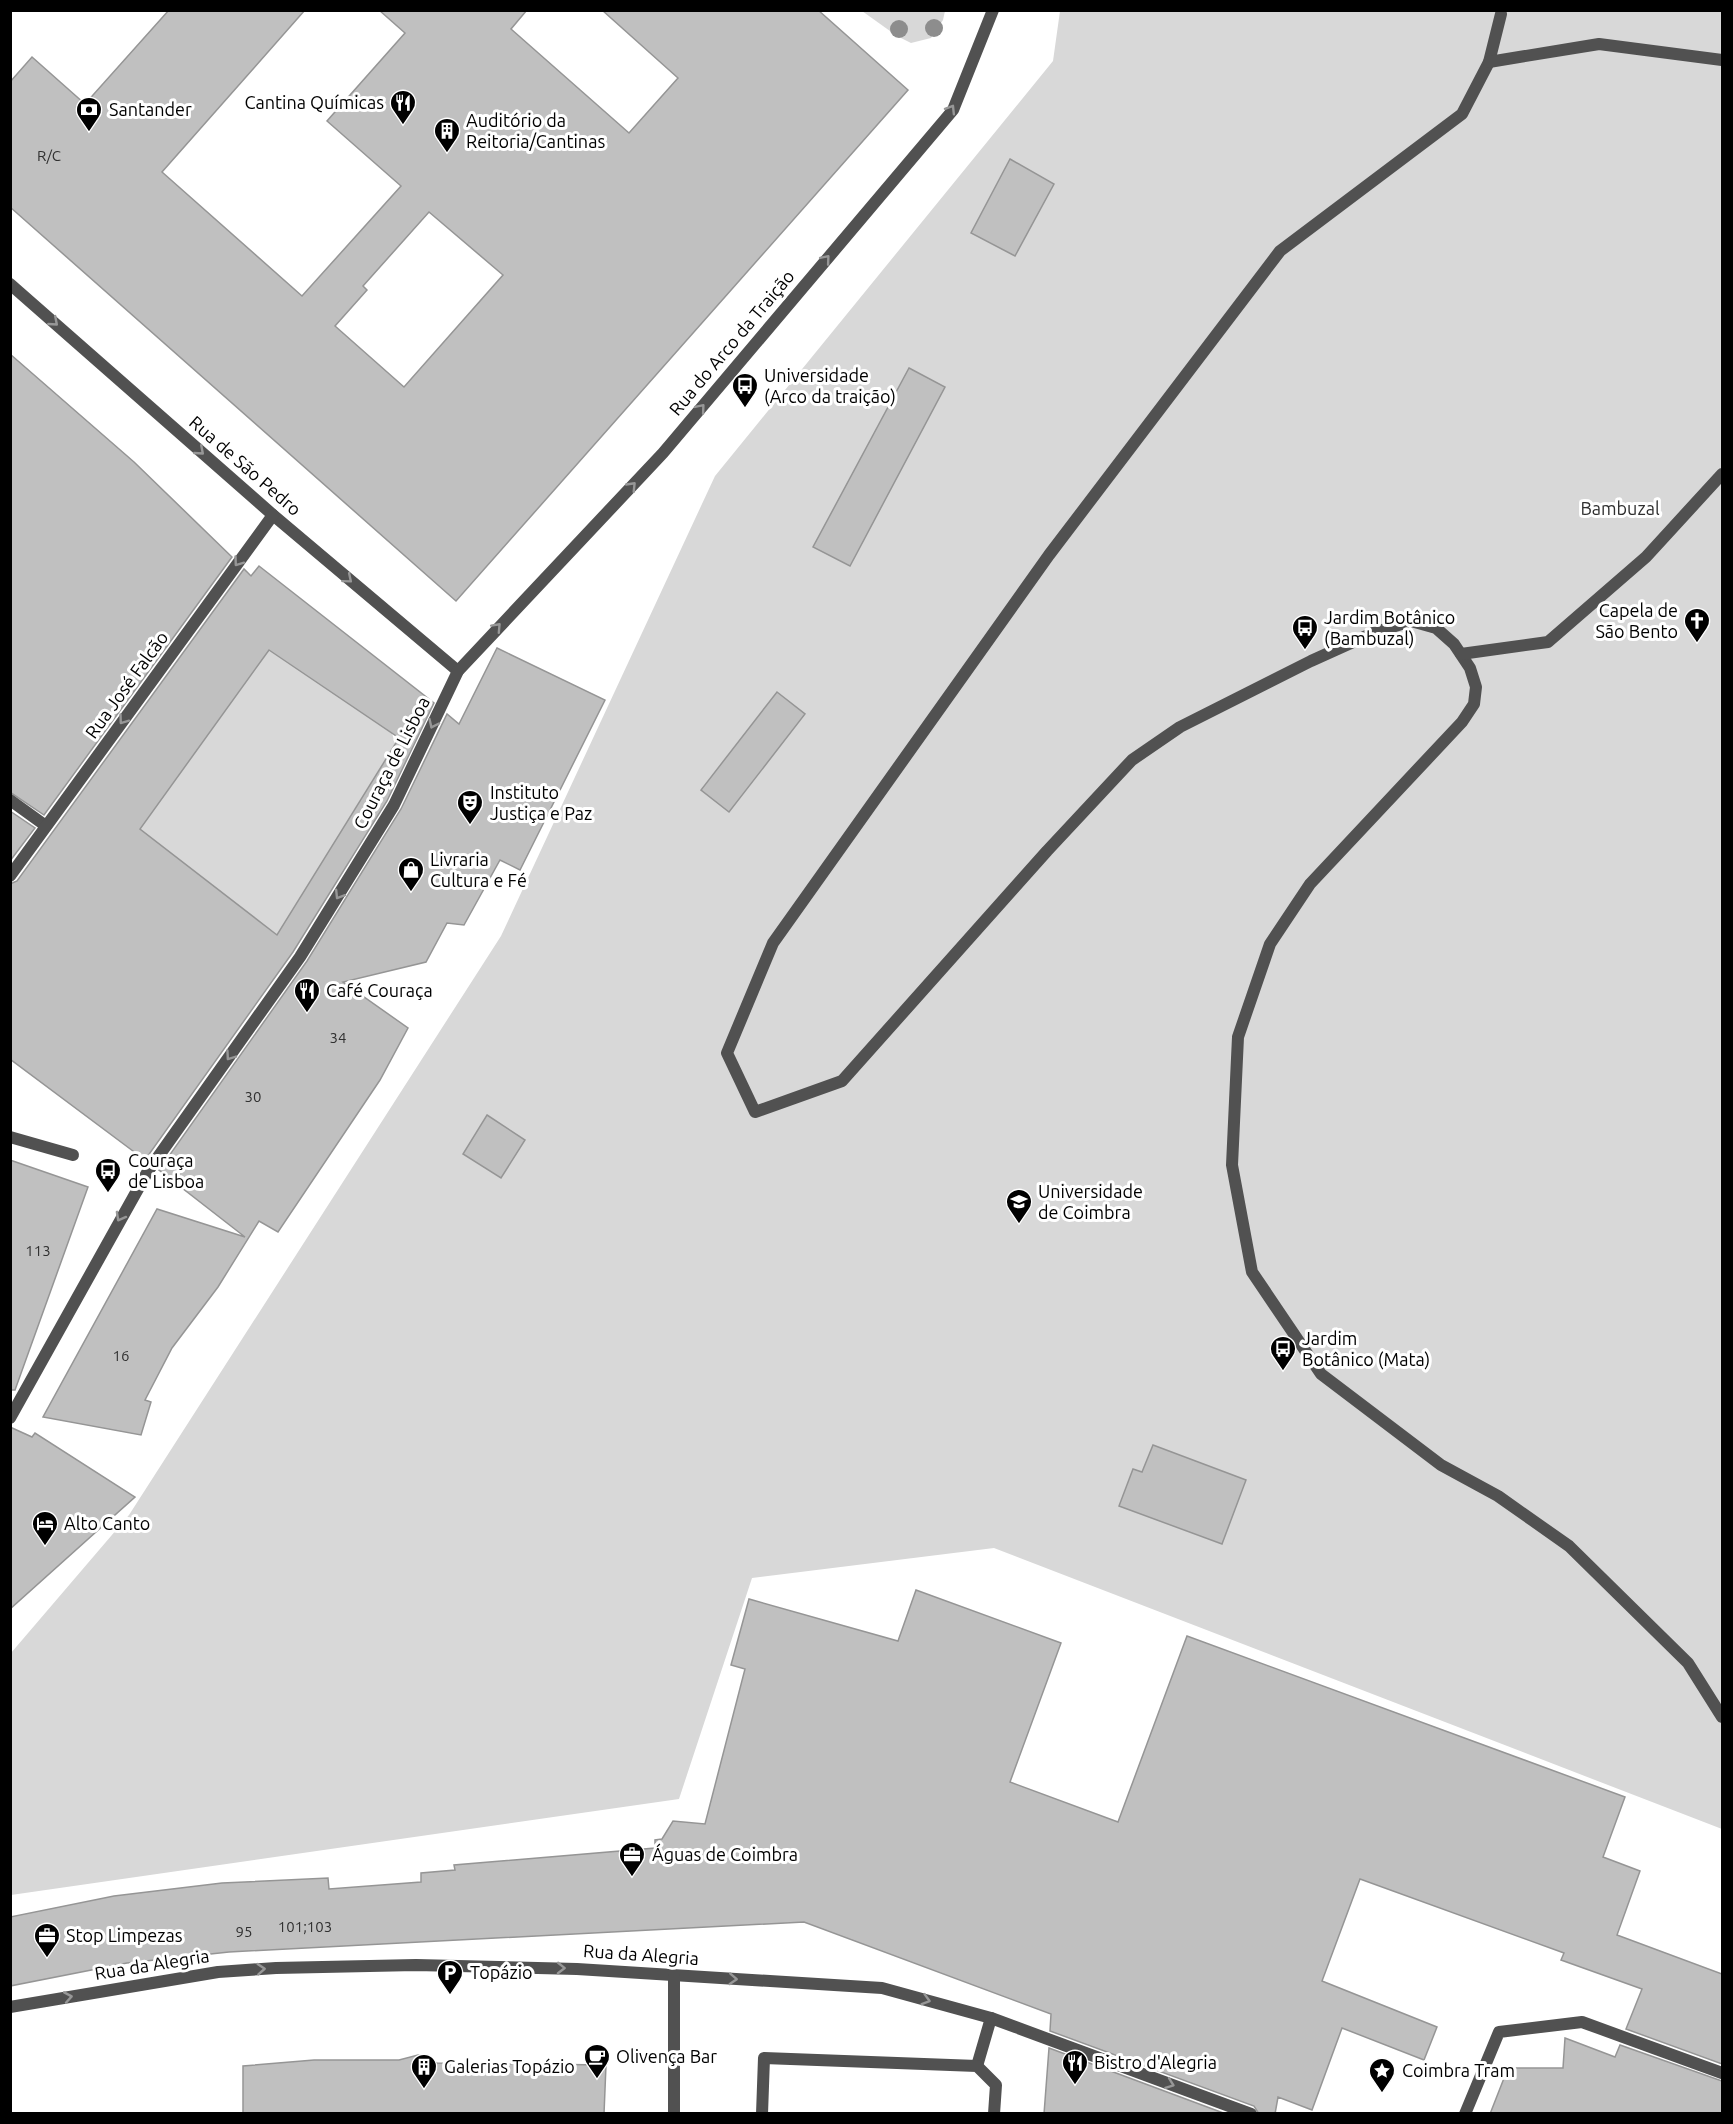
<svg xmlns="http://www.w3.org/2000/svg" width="1733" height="2124" viewBox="0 0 1733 2124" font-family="Ubuntu,sans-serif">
<rect width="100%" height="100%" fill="#fff"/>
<g fill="#d8d8d8">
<polygon points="862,11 945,11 943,20 931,38 911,43 897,36"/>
<polygon points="1060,11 1722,11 1722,1829 994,1548 752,1578 679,1799 11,1895 11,1653 129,1515 501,936 715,476 1053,61"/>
<polygon points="269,650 392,733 395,744 277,935 140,829"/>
</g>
<g fill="#c0c0c0" stroke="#959595" stroke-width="1.5" fill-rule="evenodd">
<path d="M169,10H305L162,172L302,296L401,186L327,121L405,33L379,10H527L511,29L629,133L678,78L602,10H818L908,90L456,601L10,207V82L32,57L85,104ZM429,212L503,275L404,387L335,326L367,290L363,286Z"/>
<polygon points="1010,159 1054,184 1015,256 971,233"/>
<polygon points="10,354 134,462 232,557 44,815 10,792"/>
<polygon points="909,368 945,387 850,566 813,547"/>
<path d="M259,566L434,703L387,801L293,952L145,1160L10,1059V884L17,881L244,569L251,576ZM269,650L399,738L277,935L140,829Z"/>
<polygon points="497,648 605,700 520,870 500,860 464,925 447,923 426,962 343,982 408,1028 380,1080 278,1232 259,1221 218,1287 172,1348 145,1400 151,1402 141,1435 43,1417 157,1209 245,1237 159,1170 307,961 401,809 447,714 459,724"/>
<polygon points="777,692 805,714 729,812 701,790"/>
<polygon points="10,811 35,828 10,861"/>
<polygon points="487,1115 525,1140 501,1178 463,1154"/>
<polygon points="10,1160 88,1187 15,1390 10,1390"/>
<polygon points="10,1427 32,1437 35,1433 135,1497 10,1609"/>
<polygon points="1153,1445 1246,1480 1222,1544 1119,1506 1133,1469 1142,1472"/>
<polygon points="916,1590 1061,1643 1010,1782 1118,1822 1187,1636 1625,1797 1603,1857 1640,1871 1617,1935 1722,1974 1722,2064 1626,2029 1642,1989 1561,1960 1564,1953 1360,1879 1322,1981 1437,2027 1424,2060 1342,2028 1312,2110 1278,2097 1275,2114 1259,2114 1254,2106 1050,2031 1051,2014 804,1922 229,1952 127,1963 10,1986 10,1917 114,1896 222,1883 328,1878 329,1889 421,1882 421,1873 455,1870 454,1865 655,1848 655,1840 662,1839 673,1821 705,1824 745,1669 731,1665 749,1599 898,1641"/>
<polygon points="1565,2038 1615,2057 1620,2045 1722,2081 1722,2114 1490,2114 1508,2068 1563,2068"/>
<polygon points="1049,2048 1226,2114 1044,2114"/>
<polygon points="418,2055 437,2063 606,2065 604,2114 243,2114 243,2066 314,2060 399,2060"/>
</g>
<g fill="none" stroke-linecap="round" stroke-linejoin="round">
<g stroke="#515151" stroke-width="12">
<polyline points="1501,14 1489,62 1462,114 1280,251 1049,555 773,943 727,1053 755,1112 842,1081 1047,851 1132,760 1180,727 1311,661 1373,633 1411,621 1436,628 1454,644 1470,668 1476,687 1474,704 1462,722 1310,884 1270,944 1238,1037 1232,1165 1252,1272 1321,1374 1441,1465 1498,1496 1569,1546 1688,1663 1722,1717"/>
<polyline points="1489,62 1599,44 1722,60"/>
<polyline points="1461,654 1548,642 1646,557 1722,474"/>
<polyline points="977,2066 991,2018"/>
<polyline points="762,2114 764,2058 977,2066 996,2085 994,2114"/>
<polyline points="1465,2114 1499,2032 1582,2022 1722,2073"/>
</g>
<g stroke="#515151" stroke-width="12">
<polyline points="10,284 273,515 458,671"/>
<polyline points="10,800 46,826"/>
<polyline points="10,876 273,515"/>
<polyline points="10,1137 73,1155"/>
<polyline points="10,1418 148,1171 300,957 394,805 458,671 663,453 953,110 993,10"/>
<polyline points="10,2007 218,1972 276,1968 416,1965 577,1969 882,1988 991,2018 1251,2114"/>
<polyline points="674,2114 674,1976"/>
</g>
</g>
<g fill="#8d8d8d">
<circle cx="934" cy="28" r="9"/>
<circle cx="899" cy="29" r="9"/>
</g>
<defs><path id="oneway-chevron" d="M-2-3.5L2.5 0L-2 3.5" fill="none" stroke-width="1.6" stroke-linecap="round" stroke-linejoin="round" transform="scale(1.5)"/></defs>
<g stroke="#979797">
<use href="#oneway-chevron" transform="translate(951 109) rotate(-58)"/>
<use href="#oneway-chevron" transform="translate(826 259) rotate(-50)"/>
<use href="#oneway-chevron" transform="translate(54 322) rotate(41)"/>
<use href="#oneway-chevron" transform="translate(701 408) rotate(-50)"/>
<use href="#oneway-chevron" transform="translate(200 451) rotate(41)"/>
<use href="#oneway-chevron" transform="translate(632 486) rotate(-46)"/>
<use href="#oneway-chevron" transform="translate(238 562) rotate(126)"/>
<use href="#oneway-chevron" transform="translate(348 579) rotate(40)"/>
<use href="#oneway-chevron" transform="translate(497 627) rotate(-47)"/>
<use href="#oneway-chevron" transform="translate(123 720) rotate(126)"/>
<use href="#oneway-chevron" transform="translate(433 724) rotate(115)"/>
<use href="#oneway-chevron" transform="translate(339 895) rotate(122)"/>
<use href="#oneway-chevron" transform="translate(230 1056) rotate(125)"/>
<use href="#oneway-chevron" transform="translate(120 1217) rotate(119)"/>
<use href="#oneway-chevron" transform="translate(561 1968) rotate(1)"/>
<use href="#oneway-chevron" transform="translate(261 1969) rotate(-4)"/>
<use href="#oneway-chevron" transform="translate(733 1979) rotate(3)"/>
<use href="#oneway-chevron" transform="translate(68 1997) rotate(-10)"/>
<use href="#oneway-chevron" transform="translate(926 2000) rotate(16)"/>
<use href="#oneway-chevron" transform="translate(1170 2084) rotate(20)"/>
</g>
<defs>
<symbol id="restaurant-pin" viewBox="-11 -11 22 30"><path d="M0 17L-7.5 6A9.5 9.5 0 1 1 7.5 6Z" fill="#000" stroke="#fff"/><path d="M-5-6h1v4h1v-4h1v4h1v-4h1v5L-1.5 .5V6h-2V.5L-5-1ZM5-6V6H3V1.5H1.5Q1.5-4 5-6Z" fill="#fff"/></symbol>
<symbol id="bank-pin" viewBox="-11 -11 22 30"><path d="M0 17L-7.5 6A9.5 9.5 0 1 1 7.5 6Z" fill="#000" stroke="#fff"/><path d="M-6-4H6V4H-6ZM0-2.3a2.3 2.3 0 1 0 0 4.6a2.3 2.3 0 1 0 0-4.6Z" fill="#fff"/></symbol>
<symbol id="building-pin" viewBox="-11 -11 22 30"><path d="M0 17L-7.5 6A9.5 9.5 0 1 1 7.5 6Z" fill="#000" stroke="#fff"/><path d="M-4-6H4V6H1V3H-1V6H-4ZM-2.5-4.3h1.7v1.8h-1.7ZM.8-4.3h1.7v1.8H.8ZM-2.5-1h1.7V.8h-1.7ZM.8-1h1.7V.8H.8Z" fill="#fff"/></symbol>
<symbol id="bus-pin" viewBox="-11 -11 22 30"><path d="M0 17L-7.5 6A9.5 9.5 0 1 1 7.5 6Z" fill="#000" stroke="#fff"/><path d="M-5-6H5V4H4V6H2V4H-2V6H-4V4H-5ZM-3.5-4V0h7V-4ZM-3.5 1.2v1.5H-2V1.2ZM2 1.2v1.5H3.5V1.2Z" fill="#fff"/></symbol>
<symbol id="church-pin" viewBox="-11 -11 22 30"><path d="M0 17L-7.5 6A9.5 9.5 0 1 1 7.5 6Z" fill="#000" stroke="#fff"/><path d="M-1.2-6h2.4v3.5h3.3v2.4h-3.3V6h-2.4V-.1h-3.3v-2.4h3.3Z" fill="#fff"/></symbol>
<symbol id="theatre-pin" viewBox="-11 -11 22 30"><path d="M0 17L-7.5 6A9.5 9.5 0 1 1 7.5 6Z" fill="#000" stroke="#fff"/><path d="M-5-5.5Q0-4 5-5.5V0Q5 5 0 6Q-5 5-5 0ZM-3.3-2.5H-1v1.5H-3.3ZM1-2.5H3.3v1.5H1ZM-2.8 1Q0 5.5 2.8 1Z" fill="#fff"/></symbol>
<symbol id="shop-pin" viewBox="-11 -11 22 30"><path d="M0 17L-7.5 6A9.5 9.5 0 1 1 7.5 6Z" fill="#000" stroke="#fff"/><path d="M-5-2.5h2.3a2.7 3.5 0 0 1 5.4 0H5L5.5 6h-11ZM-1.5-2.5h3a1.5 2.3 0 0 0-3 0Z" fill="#fff"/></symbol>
<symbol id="university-pin" viewBox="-11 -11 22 30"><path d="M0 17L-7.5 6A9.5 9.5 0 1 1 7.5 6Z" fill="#000" stroke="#fff"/><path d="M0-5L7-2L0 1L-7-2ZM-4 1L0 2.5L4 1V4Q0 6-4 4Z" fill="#fff"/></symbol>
<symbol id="hotel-pin" viewBox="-11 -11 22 30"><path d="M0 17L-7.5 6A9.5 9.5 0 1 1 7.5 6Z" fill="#000" stroke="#fff"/><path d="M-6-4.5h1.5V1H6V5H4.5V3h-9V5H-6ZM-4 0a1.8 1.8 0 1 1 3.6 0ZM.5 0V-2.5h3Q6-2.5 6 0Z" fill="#fff"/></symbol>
<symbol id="office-pin" viewBox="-11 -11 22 30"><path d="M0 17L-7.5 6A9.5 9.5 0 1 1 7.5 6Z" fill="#000" stroke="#fff"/><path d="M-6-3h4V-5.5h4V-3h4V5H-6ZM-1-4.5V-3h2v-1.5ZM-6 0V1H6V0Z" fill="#fff"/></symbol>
<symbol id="parking-pin" viewBox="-11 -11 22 30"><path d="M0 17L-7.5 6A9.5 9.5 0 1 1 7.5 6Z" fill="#000" stroke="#fff"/><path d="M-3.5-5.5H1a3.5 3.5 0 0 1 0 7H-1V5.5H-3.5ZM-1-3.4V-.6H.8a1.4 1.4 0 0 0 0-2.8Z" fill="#fff"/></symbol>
<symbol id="cafe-pin" viewBox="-11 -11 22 30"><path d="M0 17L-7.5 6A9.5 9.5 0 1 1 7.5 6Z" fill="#000" stroke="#fff"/><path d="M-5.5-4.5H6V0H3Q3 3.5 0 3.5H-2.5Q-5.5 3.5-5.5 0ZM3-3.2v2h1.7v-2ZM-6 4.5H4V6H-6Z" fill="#fff"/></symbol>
<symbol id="sight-pin" viewBox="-11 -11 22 30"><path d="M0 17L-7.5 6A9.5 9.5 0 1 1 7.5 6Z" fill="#000" stroke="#fff"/><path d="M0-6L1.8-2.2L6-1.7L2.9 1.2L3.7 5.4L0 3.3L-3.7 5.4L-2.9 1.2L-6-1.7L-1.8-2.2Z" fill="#fff"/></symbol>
</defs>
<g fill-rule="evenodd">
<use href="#restaurant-pin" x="388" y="88" width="30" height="40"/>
<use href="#bank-pin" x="74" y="95" width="30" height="40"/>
<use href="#building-pin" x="432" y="116" width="30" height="40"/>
<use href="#bus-pin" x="730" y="371" width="30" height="40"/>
<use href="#church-pin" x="1682" y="606" width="30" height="40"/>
<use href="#bus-pin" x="1290" y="613" width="30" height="40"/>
<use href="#theatre-pin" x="455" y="788" width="30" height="40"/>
<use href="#shop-pin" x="396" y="855" width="30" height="40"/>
<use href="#restaurant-pin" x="292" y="976" width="30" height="40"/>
<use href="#bus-pin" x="93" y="1156" width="30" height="40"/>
<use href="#university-pin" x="1004" y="1187" width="30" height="40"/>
<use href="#bus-pin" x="1268" y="1334" width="30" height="40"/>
<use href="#hotel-pin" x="30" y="1509" width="30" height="40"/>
<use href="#office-pin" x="617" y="1840" width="30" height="40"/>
<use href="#office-pin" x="32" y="1921" width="30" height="40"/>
<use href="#parking-pin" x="435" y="1958" width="30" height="40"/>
<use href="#cafe-pin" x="582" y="2042" width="30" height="40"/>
<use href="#restaurant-pin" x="1060" y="2048" width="30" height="40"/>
<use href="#building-pin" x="409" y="2052" width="30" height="40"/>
<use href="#sight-pin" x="1367" y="2056" width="30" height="40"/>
</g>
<g text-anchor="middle" stroke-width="6" stroke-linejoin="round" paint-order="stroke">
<g font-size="15" fill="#303030">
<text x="49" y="161">R/C</text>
<text x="338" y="1043">34</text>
<text x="253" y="1102">30</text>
<text x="38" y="1256">113</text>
<text x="121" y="1361">16</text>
<text x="305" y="1932">101;103</text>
<text x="244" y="1937">95</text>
</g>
<g font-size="18" fill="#000" stroke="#fff" text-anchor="start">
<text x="384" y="109" text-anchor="end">Cantina Químicas</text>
<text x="109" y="116">Santander</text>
<text x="466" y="127">Auditório da<tspan x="466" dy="21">Reitoria/Cantinas</tspan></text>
<text x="764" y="382">Universidade<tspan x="764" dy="21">(Arco da traição)</tspan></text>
<text x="1678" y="617" text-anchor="end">Capela de<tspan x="1678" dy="21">São Bento</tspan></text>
<text x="1324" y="624">Jardim Botânico<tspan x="1324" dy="21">(Bambuzal)</tspan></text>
<text x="490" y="799">Instituto<tspan x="490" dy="21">Justiça e Paz</tspan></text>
<text x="430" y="866">Livraria<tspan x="430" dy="21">Cultura e Fé</tspan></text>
<text x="326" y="997">Café Couraça</text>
<text x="128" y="1167">Couraça<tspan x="128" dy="21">de Lisboa</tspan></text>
<text x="1038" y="1198">Universidade<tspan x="1038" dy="21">de Coimbra</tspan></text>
<text x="1302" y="1345">Jardim<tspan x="1302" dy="21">Botânico (Mata)</tspan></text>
<text x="64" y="1530">Alto Canto</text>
<text x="652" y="1861">Águas de Coimbra</text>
<text x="66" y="1942">Stop Limpezas</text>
<text x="470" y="1979">Topázio</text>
<text x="616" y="2063">Olivença Bar</text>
<text x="1094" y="2069">Bistro d'Alegria</text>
<text x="444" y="2073">Galerias Topázio</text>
<text x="1402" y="2077">Coimbra Tram</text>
</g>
<g font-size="18" fill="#000" stroke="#fff">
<text transform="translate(732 343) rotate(-50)" y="6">Rua do Arco da Traição</text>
<text transform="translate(245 466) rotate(41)" y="6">Rua de São Pedro</text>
<text transform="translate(127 685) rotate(-54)" y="6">Rua José Falcão</text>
<text transform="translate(392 763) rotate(-63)" y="6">Couraça de Lisboa</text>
<text transform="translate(641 1955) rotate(4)" y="6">Rua da Alegria</text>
<text transform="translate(152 1965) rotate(-9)" y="6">Rua da Alegria</text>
</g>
<g font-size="18" fill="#2f2f2f" stroke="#fff">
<text x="1620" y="515">Bambuzal</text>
</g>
</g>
<rect width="1733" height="2124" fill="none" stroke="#000000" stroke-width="24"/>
</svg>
